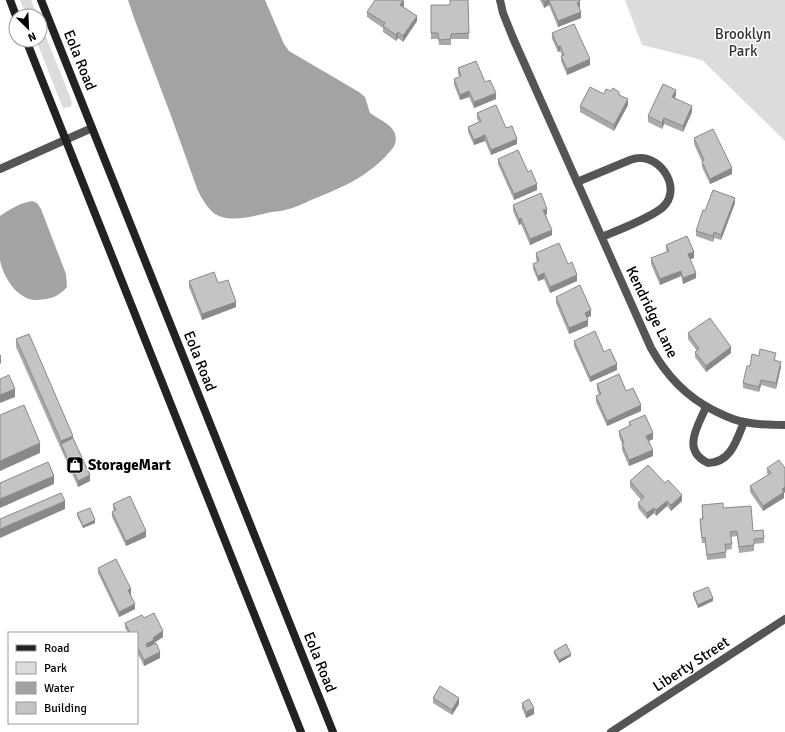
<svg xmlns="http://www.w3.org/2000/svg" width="785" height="732" viewBox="0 0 785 732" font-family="Signika,sans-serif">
<rect width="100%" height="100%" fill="#fff"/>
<g fill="#dcdcdc">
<polygon points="20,0 31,0 38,16 26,16"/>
<polygon points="625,0 785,0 785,141 702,60 642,45"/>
<polygon points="40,22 71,99 72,104 70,107 64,108 62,106 36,40 40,40"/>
</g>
<g fill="#a3a3a3">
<path d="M128,0H265L284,44L289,51L359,92L365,97L370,113C381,121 400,127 395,144C394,148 389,152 386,156C365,178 339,189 311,200C303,204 294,208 285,210C279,212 273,211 267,213C253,216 234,222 219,216C209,212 203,200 198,191L170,113L134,18Z"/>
<path d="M32,201L37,203L41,209L66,274L67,287C58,297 51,299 37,300C18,301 3,277 0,260C0,248 0,229 0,216C10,209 20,203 32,201Z"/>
</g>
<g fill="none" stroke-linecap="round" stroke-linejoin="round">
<g stroke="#555" stroke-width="8">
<path d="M577,182L630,160C633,159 636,158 639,158C662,157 682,189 663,207C651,218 618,230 602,237"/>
<path d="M706,407C698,426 681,450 708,463C731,463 737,439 744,422"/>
</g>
<g stroke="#555" stroke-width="8">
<path d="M500,0L503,13L513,38L651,348C666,375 685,396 713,410C723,415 734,421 745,422C758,425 772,425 785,425"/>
<polyline points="0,169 92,128"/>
</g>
<polyline stroke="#555" stroke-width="8" points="611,732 785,619"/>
<g stroke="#222" stroke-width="8">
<polyline points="10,0 16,16"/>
<polyline points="41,0 333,732"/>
<polyline points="26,40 301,732"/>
</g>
</g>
<g fill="#a9a9a9">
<polygon points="468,0 469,39 451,39 451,45 439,45 438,39 431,39 431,5 450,5"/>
<polygon points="540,0 580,0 580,7 579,7 581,18 558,27 549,5 544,8"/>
<polygon points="404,6 403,7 417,21 403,42 398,38 396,41 383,32 383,28 367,17 367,12"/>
<polygon points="552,33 590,65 567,75 561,61 561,56 562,55 560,51 558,52 552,39"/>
<polygon points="458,68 485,82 496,99 474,108 469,97 460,100 454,85 454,79 460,77 458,74"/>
<polygon points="604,94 619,95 628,105 614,131 580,112 580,106"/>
<polygon points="676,95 675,98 692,112 683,132 664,124 662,129 648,122 648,116"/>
<polygon points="477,113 506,128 517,144 491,155 485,141 474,145 468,132 468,127 479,122 477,119"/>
<polygon points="694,138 732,174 710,184 702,167 702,162 694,144"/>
<polygon points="498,159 528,172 537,190 514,200 498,164"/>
<polygon points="735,203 721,240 714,238 713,242 696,236 696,231 705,211"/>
<polygon points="513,205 547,214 546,215 552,235 530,245 521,224 519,225 513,211"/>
<polygon points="666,245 694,258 690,259 696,278 683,284 681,276 660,285 651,264 651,258 667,252 666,250"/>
<polygon points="536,253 568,264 577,281 550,293 544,279 538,281 533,269 533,264 537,262 536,259"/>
<polygon points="189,281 218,283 236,307 202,320 189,287"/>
<polygon points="556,297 591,316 587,318 588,326 569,334 556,303"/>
<polygon points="688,333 731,353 706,372 695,357 695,352 697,351 688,339"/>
<polygon points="16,339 73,439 90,481 78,487 61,449 16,347"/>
<polygon points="574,341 604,352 617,370 590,382 574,346"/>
<polygon points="776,358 775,360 781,367 776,389 761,385 759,392 743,388 743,383"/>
<polygon points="597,384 626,391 641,411 607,426 596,402 596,396 599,395 597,389"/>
<polygon points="629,422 653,439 649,441 653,456 629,466 622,450 622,444 619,436 619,431 629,426"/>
<polygon points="767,468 785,468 785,492 784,493 784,498 763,511 750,492 750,486 768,475 767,473"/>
<polygon points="630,481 665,483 682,501 671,511 667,506 656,516 654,513 647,519 638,508 638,503 641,500 630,487"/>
<polygon points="113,504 146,537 126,546 112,517 112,512 114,511 113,509"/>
<polygon points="702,505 723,508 753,531 764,538 764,543 754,544 754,551 739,553 737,536 731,537 732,549 726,550 726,558 707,560 705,543 702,543 700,525 700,519 702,519"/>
<polygon points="77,513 95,523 83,528 77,516"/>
<polygon points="98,568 131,595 130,595 135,609 119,617 98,573"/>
<polygon points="693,593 713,601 698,608 693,596"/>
<polygon points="144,618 163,637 154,643 160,658 144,666 137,652 137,633 128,633 125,628 125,623"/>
<polygon points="554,651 571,656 559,663 554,654"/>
<polygon points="433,698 459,704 452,715 433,703"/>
<polygon points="522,703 534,714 526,718 522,708"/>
</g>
<g fill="#898989">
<polygon points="404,0 404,6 400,10 400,5"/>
<polygon points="548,0 549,0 549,5 544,8 544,2"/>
<polygon points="580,1 580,7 577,8 577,3"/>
<polygon points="581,12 581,18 558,27 558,21"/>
<polygon points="417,16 417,21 403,42 403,36"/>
<polygon points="398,32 398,38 396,41 396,35"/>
<polygon points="560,46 560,51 558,52 558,47"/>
<polygon points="590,59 590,65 567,75 567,69"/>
<polygon points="676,90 676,95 672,102 672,97"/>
<polygon points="469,91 469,97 460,100 460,95"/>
<polygon points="496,93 496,99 474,108 474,102"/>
<polygon points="628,99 628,105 614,131 614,125"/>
<polygon points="692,106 692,112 683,132 683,126"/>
<polygon points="664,118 664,124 662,129 662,123"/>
<polygon points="485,135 485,141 474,145 474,140"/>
<polygon points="517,139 517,144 491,155 491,150"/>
<polygon points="732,168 732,174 710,184 710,179"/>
<polygon points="537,184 537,190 514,200 514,194"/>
<polygon points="735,198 735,203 721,240 721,235"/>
<polygon points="547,209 547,214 543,216 543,210"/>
<polygon points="521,218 521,224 519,225 519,219"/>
<polygon points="552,230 552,235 530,245 530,239"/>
<polygon points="714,232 714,238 713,242 713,236"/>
<polygon points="694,252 694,258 688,260 688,254"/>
<polygon points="681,271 681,276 660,285 660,279"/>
<polygon points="544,273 544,279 538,281 538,276"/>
<polygon points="696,273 696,278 683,284 683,278"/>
<polygon points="577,275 577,281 550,293 550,287"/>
<polygon points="236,302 236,307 202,320 202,314"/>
<polygon points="591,310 591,316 585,318 585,313"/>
<polygon points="588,320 588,326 569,334 569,328"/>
<polygon points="731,347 731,353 706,372 706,366"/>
<polygon points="0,355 1,355 1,363 0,364"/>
<polygon points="781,362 781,367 776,389 776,383"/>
<polygon points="617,364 617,370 590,382 590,377"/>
<polygon points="761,380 761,385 759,392 759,387"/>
<polygon points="15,389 15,397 0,403 0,395"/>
<polygon points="641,405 641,411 607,426 607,421"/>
<polygon points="653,433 653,439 646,442 646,436"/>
<polygon points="73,436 73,444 61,444 61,449 61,441"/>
<polygon points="40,443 40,453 0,471 0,461"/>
<polygon points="653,450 653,456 629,466 629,460"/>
<polygon points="90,475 90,481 78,487 78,481"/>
<polygon points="54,476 54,484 0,508 0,499"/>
<polygon points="785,487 785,492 784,493 784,498 763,511 763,506 782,489"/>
<polygon points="682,495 682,501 671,511 671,505"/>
<polygon points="65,501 65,509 0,538 0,529"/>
<polygon points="667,501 667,506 656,516 656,510"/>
<polygon points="654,508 654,513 647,519 647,513"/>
<polygon points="95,520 95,523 83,528 83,526"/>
<polygon points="146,531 146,537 126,546 126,541"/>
<polygon points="131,589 131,595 128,596 128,590"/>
<polygon points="713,598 713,601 698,608 698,605"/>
<polygon points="135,604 135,609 119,617 119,612"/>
<polygon points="163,631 163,637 154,643 154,646 146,650 146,644 153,638"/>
<polygon points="160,652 160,658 144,666 144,660"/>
<polygon points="571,654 571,656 559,663 559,660"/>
<polygon points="459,698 459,704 452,715 452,710"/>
<polygon points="534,708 534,714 526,718 526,712"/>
</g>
<g fill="#c4c4c4" stroke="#898989">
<polygon points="375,0 403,0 400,5 417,16 403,36 398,32 396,35 383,26 385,23 367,12"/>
<polygon points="450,0 468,0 469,33 451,34 451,39 439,40 438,33 431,33 431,5 450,5"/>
<polygon points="543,0 548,0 544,2"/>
<polygon points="549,0 580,0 580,1 577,3 581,12 558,21"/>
<polygon points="574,24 590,59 567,69 561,56 564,55 560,46 558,47 552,33"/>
<polygon points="476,61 485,82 490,80 496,93 474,102 469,91 460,95 454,79 461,76 458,68"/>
<polygon points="663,84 676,90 672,97 692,106 683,126 664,118 662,123 648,116"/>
<polygon points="590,87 604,94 606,89 611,91 613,88 619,92 619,95 628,99 614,125 580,106"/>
<polygon points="496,105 506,128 512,126 517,139 491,150 485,135 474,140 468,127 481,121 477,113"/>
<polygon points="713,129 732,168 710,179 702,162 704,160 694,138"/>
<polygon points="518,150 528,172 531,170 537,184 514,194 498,159"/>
<polygon points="713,190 735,198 721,235 714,232 713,236 696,231 703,210 705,211"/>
<polygon points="541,193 547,209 543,210 552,230 530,239 521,218 519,219 513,205"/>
<polygon points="687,236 694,252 688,254 696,273 683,278 681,271 660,279 651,258 669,251 666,245"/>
<polygon points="559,243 568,264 572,262 577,275 550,287 544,273 538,276 533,264 539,261 536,253"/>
<polygon points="214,272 218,283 228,280 236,302 202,314 189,281"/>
<polygon points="580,285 591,310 585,313 588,320 569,328 556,297"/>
<polygon points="710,318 731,347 706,366 695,352 699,349 688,333"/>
<polygon points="595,331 604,352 610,349 617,364 590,377 574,341"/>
<polygon points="29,334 73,436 61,441 16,339"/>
<polygon points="760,349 776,353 774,360 781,362 776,383 761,380 759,387 743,383 747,366 750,366 752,354 759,356"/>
<polygon points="619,374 626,391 633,388 641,405 607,421 596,396 601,394 597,384"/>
<polygon points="9,375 15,389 0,395 0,379"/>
<polygon points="24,405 40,443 0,461 0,415"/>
<polygon points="645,415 653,433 646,436 653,450 629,460 622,444 624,443 619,431 631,425 629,422"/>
<polygon points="73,438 90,475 78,481 61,444"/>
<polygon points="779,460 785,468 785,487 782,489 784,492 763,506 750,486 771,473 767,468"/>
<polygon points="48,462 54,476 0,499 0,483"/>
<polygon points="648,465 665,483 668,480 682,495 671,505 667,501 656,510 654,508 647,513 638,503 644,497 630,481"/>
<polygon points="61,493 65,501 0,529 0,519"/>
<polygon points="130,496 146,531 126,541 112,512 116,510 113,504"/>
<polygon points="723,503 723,508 751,506 753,531 763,530 764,538 754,539 754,545 739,547 737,531 730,532 732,544 725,544 726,552 707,555 705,537 702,538 700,519 703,519 702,505"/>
<polygon points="90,508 95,520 83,526 77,513"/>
<polygon points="116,559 131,589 128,590 135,604 119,612 98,568"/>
<polygon points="708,587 713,598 698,605 693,593"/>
<polygon points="154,613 163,631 153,638 154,640 146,644 147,647 156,643 160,652 144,660 137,646 137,633 130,633 125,623 142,615 144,618"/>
<polygon points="566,644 571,654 559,660 554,651"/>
<polygon points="440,686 459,698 452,710 433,698"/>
<polygon points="529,699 534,708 526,712 522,703"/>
</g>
<defs>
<symbol id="shop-square" viewBox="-11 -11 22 22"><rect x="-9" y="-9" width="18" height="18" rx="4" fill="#000" stroke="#fff"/><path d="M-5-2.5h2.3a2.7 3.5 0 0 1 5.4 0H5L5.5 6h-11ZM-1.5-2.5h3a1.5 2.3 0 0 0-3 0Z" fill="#fff"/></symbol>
</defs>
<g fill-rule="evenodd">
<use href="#shop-square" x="65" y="455" width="20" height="20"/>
</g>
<g text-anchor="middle" stroke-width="3" stroke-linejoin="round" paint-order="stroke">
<g font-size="15" fill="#333" stroke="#fff">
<text x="743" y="39">Brooklyn<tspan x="743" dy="17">Park</tspan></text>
</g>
<g font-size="15" fill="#000" stroke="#fff">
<text transform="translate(80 60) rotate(68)" y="5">Eola Road</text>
<text transform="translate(652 312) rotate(64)" y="5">Kendridge Lane</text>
<text transform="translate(200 361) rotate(68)" y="5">Eola Road</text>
<text transform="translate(320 662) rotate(68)" y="5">Eola Road</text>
<text transform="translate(691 664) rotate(-33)" y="5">Liberty Street</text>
</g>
<g font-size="15" font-weight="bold" fill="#000" stroke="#fff" text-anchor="start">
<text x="88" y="470">StorageMart</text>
</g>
</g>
<rect x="8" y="632" width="130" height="92" fill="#ffffff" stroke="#999999"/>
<rect x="16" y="645" width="20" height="6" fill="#222222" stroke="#999999"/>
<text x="44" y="652" font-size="12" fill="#000000">Road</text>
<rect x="16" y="662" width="20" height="12" fill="#dcdcdc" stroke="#999999"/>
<text x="44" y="672" font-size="12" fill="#000000">Park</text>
<rect x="16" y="682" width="20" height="12" fill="#a3a3a3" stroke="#999999"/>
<text x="44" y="692" font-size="12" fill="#000000">Water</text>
<rect x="16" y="702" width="20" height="12" fill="#c4c4c4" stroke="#999999"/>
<text x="44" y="712" font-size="12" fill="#000000">Building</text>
<g transform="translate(28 28) rotate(156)"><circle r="19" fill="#ffffff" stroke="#999999"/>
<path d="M0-3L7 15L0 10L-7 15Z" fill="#000000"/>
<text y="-6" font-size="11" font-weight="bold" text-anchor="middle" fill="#000000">N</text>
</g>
</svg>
